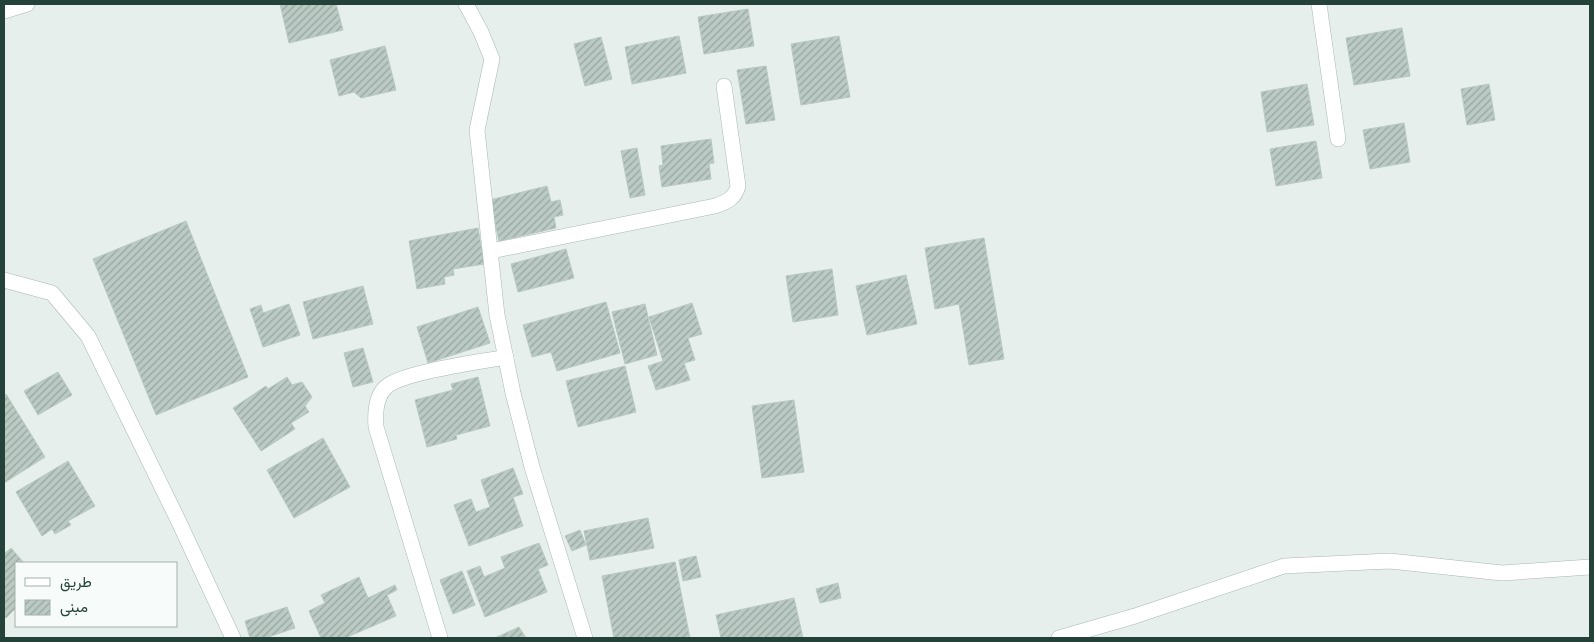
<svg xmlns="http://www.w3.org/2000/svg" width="1594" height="642" viewBox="0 0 1594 642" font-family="Poppins,Vazirmatn,sans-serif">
<defs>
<pattern id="building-hatch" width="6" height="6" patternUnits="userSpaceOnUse" patternTransform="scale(1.25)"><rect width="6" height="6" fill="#bbcac4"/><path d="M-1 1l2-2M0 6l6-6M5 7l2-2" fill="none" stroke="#98a6a0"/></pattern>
</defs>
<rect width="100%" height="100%" fill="#e6efeb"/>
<g fill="url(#building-hatch)" stroke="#b8c9c2">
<polygon points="280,4 336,4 343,30 289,43"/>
<polygon points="748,9 754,46 704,54 698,17"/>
<polygon points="1402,28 1410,76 1354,85 1346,38"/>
<polygon points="679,36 686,73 632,84 625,47"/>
<polygon points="839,36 850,97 801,105 791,44"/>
<polygon points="601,37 612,79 585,86 574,44"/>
<polygon points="385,46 396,90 361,98 354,92 339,96 330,60"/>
<polygon points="766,66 775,120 746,124 737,70"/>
<polygon points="1307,84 1314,125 1267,132 1261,92"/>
<polygon points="1489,84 1495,120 1467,125 1461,89"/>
<polygon points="1404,123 1410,162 1370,169 1363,130"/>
<polygon points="711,139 714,163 709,164 711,179 662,187 659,166 663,165 661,146"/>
<polygon points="1316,141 1322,178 1276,186 1270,149"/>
<polygon points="637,148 645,195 630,198 621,151"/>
<polygon points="547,186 551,202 560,200 563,215 554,217 556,228 499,241 490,200"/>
<polygon points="186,221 248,377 156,415 93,259"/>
<polygon points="478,228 484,264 453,269 454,275 444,277 445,284 417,289 409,241"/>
<polygon points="984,238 1004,359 969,365 959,304 935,309 925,248"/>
<polygon points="566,249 574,278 518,292 511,264"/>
<polygon points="832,269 838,315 793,322 786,276"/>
<polygon points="906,275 917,324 867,335 856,286"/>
<polygon points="363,286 373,324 313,339 303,302"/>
<polygon points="606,302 620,353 557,371 551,352 532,357 523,325"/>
<polygon points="692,303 702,334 688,338 695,360 684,363 690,380 656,390 648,366 663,361 649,317"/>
<polygon points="289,304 300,335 263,347 250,309 261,305 263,313"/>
<polygon points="645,304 657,355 625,364 612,312"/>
<polygon points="478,307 490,343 428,363 417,327"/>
<polygon points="363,348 373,382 353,387 344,353"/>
<polygon points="625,366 636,412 578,427 566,381"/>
<polygon points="58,372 72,395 38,415 24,391"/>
<polygon points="287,377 292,385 302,382 312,397 305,406 309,412 291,423 295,429 261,451 233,408 266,386 268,389"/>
<polygon points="478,377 490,426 456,435 457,439 427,447 415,400 453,390 451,384"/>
<polygon points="6,394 45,457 4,483 4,396"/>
<polygon points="794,400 804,472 762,478 752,406"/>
<polygon points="323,438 350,487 294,518 267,470"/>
<polygon points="68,461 95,506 68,521 71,525 55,534 52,529 42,536 16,492"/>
<polygon points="513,468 523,494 513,497 523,526 469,546 454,505 471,499 476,512 490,507 481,480"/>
<polygon points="648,518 654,548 590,560 584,531"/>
<polygon points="580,530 586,545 572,551 565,536"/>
<polygon points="539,543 548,565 538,569 547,592 485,617 467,571 480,566 484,577 505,568 501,557"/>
<polygon points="11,548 24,563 16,563 16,608 6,618 4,616 4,554"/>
<polygon points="696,556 701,577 683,581 679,560"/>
<polygon points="675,562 690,638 614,638 602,576"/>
<polygon points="462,571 475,605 453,614 440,580"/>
<polygon points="359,577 368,598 395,585 397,590 387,595 396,616 345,638 321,638 309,611 325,603 321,595"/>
<polygon points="838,583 841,598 820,603 816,589"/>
<polygon points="794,598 803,638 721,638 716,615"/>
<polygon points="287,607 295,628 265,638 250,638 245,621"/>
<polygon points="519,627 526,638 495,638"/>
</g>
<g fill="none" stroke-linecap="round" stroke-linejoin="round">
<defs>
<g id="minor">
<polyline points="466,4 481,32 492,59 477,130 497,315 513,393 532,467 585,638"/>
<polyline points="1319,4 1338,139"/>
<polyline points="4,11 27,4"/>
<path d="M491,251L715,206C727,202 735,198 738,186L724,86"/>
<polyline points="4,280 52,293 88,336 178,520 233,638"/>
<path d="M440,638L376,427C375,414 375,397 386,387C402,372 481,362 506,357"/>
<polyline points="1059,638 1135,616 1284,566 1390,561 1502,573 1590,567"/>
</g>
</defs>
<use href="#minor" stroke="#a8b8b2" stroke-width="16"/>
<use href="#minor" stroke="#fff" stroke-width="15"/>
</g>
<rect width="1594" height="642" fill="none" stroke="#24423a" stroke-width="10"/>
<rect x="15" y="562" width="162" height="65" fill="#f7fbf9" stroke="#a3b1ad"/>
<rect x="25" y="578" width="25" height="8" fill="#ffffff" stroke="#a3b1ad"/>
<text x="60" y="587" font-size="15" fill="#24423a">طريق</text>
<rect x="25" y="600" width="25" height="15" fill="url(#building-hatch)" stroke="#a3b1ad"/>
<text x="60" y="612" font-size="15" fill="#24423a">مبنى</text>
</svg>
